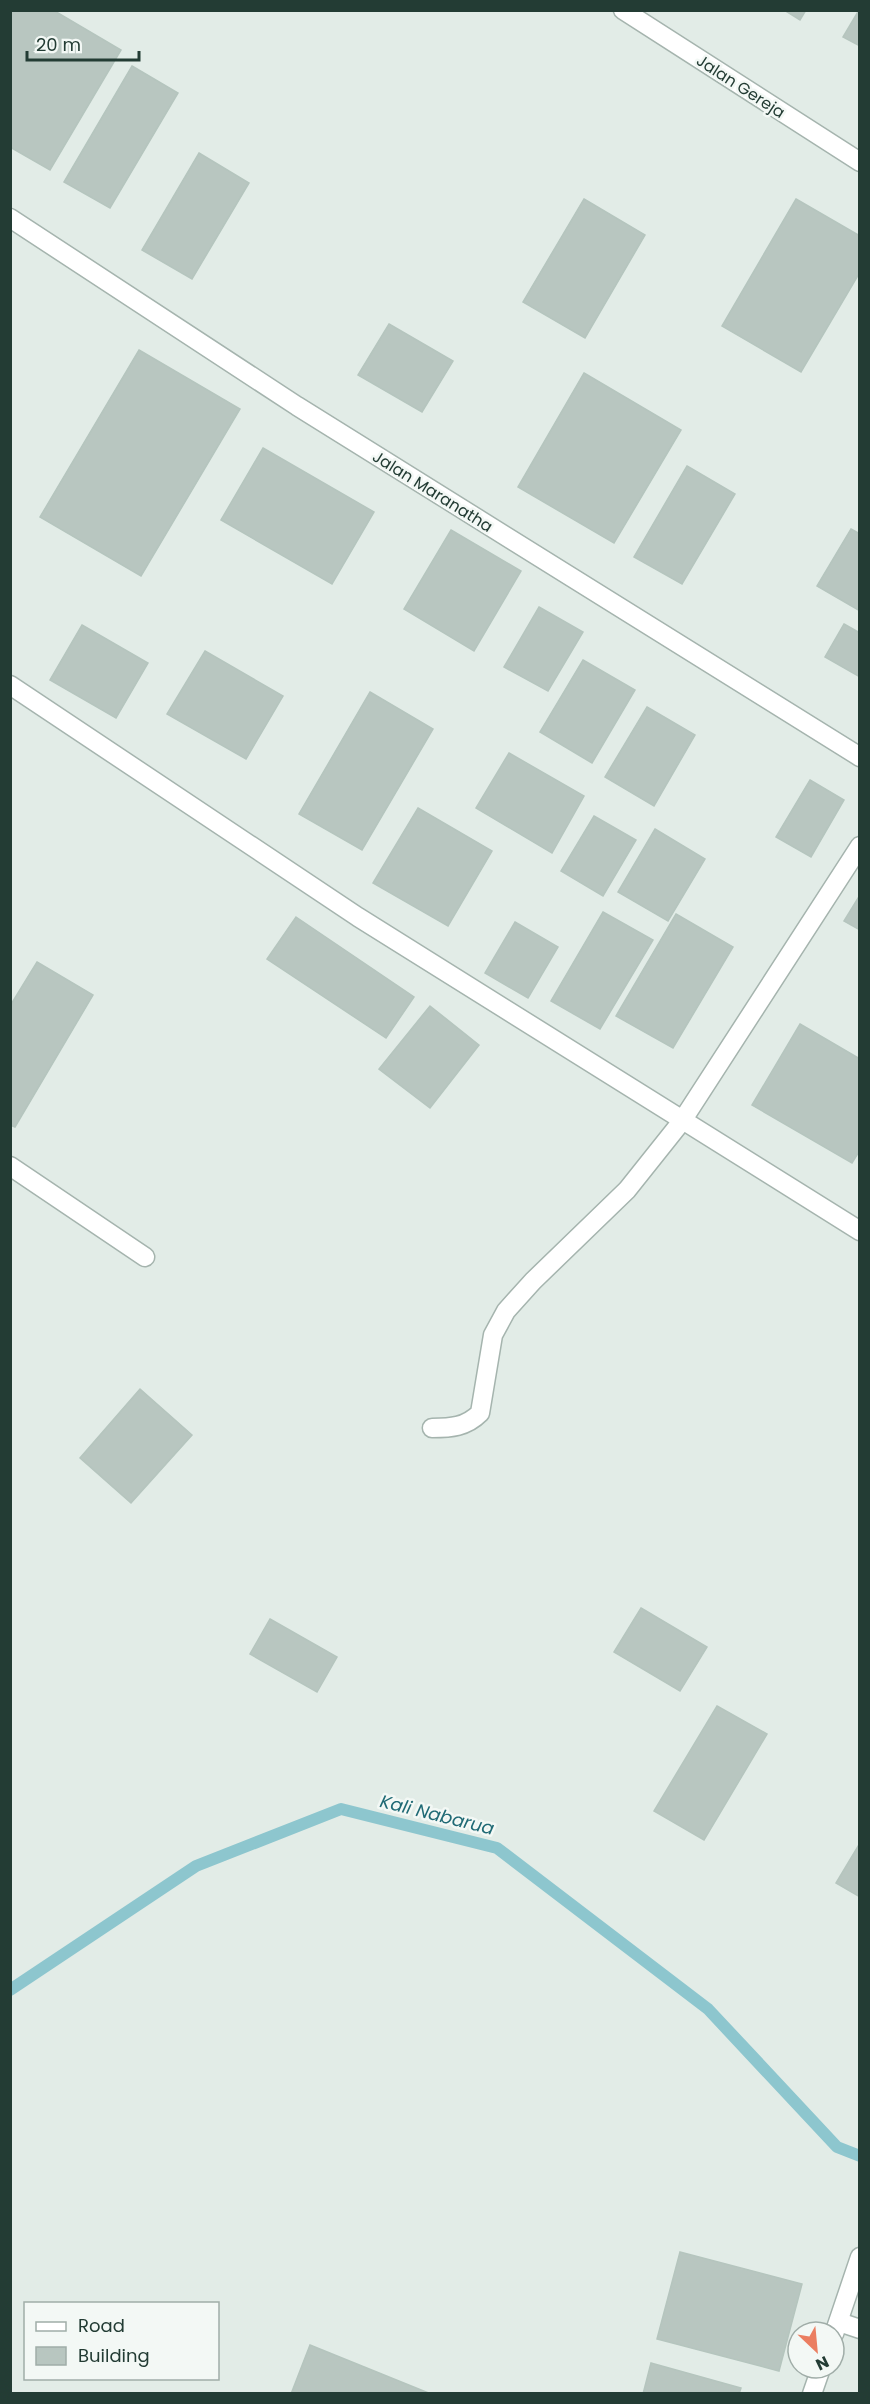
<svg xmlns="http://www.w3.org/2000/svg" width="870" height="2404" viewBox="0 0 870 2404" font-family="Poppins,sans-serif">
<rect width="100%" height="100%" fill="#e2ece7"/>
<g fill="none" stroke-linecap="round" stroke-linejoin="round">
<polyline stroke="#8dc6ce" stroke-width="12" points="10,1990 196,1866 341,1809 497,1848 708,2009 837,2147 860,2156"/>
</g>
<g fill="#b8c6c0" stroke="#b5c5be" stroke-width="1.5">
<polygon points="10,10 53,10 121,50 50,170 10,147"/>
<polygon points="784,10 806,10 800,20"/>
<polygon points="859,10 860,10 860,46 843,37"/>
<polygon points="132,66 178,93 110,208 64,182"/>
<polygon points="199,153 249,183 192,279 142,250"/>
<polygon points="584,199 645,235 585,338 523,302"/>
<polygon points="796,199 860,236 860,272 801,372 722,326"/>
<polygon points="389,324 453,361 422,412 358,375"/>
<polygon points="139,350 240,409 141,576 40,517"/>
<polygon points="584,373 681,430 614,543 518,487"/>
<polygon points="263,448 374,512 332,584 221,520"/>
<polygon points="687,466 735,494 682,584 634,557"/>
<polygon points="851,529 860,534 860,611 817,586"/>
<polygon points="451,530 521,571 474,651 404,609"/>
<polygon points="539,607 583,632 548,691 504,667"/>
<polygon points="844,624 860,633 860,677 825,657"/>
<polygon points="82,625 148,663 116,718 50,680"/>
<polygon points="205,651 283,696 246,759 167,714"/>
<polygon points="583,660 635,690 592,763 540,732"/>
<polygon points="370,692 433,729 362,850 299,814"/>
<polygon points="647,707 695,735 654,806 605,777"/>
<polygon points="509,753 584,796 552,853 476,808"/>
<polygon points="810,780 844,800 811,857 776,837"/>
<polygon points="418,808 492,851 448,926 373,883"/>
<polygon points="594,816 636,840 603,896 561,871"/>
<polygon points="655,829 705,859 668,921 618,892"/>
<polygon points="860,895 860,930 844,921"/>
<polygon points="603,912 653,940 600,1029 551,1001"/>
<polygon points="676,914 733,947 673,1048 616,1016"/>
<polygon points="296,917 414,997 386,1038 267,959"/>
<polygon points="515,922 558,947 528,998 485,973"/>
<polygon points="37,962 93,995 15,1127 10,1125 10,1006"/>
<polygon points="430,1006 479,1045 430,1108 379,1069"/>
<polygon points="800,1024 860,1059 860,1150 852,1163 752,1105"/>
<polygon points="140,1389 192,1435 131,1503 80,1458"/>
<polygon points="641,1608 707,1647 680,1691 614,1652"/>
<polygon points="270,1619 337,1657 317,1692 250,1654"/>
<polygon points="717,1706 767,1734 704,1840 654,1811"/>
<polygon points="860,1843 860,1897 836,1883"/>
<polygon points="680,2252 802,2284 779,2371 657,2339"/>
<polygon points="310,2345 431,2394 291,2394"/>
<polygon points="651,2363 741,2388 739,2394 643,2394"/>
</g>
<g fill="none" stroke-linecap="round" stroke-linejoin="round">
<defs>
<g id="minor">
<polyline points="623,10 860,162"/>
<polyline points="10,218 297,406 860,757"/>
<polyline points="10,685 358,917 860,1231"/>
<polyline points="10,1166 145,1257"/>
<path d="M432,1428C451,1428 466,1427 480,1413L493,1335L506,1311L533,1281L627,1190L682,1121L860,846"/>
<polyline points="839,2322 860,2329"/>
<polyline points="834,2334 860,2257"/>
<polyline points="812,2394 821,2368"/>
</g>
</defs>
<use href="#minor" stroke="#a5b4ae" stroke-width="21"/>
<use href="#minor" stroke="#fff" stroke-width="18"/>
</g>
<g text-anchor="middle" stroke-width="5" stroke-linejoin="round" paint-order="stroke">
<g font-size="16" fill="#233c34" stroke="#f3f8f5">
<text transform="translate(741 86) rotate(33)" y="6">Jalan Gereja</text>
<text transform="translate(433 491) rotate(32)" y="6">Jalan Maranatha</text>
</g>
<g font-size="18" font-style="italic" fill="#206a75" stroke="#f3f8f5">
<text transform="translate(437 1815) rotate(14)" y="6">Kali Nabarua</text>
</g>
</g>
<rect width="870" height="2404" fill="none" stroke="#233c34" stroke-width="24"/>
<rect x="24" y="2302" width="195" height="78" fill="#f3f8f5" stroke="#a0ada8" stroke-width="1.5"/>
<rect x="36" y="2322" width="30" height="9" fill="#ffffff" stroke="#a0ada8" stroke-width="1.5"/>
<text x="78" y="2332" font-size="18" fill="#233c34">Road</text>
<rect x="36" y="2347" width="30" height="18" fill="#b8c6c0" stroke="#a0ada8" stroke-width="1.5"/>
<text x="78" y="2362" font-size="18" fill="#233c34">Building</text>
<g transform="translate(816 2350) rotate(154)"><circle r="28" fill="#f3f8f5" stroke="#a0ada8" stroke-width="1.5"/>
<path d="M0-4.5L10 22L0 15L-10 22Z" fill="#eb7e61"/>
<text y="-9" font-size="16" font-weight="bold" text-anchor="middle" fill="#233c34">N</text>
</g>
<path d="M27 51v9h112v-9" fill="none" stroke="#233c34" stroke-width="3"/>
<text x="36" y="51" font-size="18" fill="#233c34" stroke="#f3f8f5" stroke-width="4.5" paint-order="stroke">20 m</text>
</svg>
